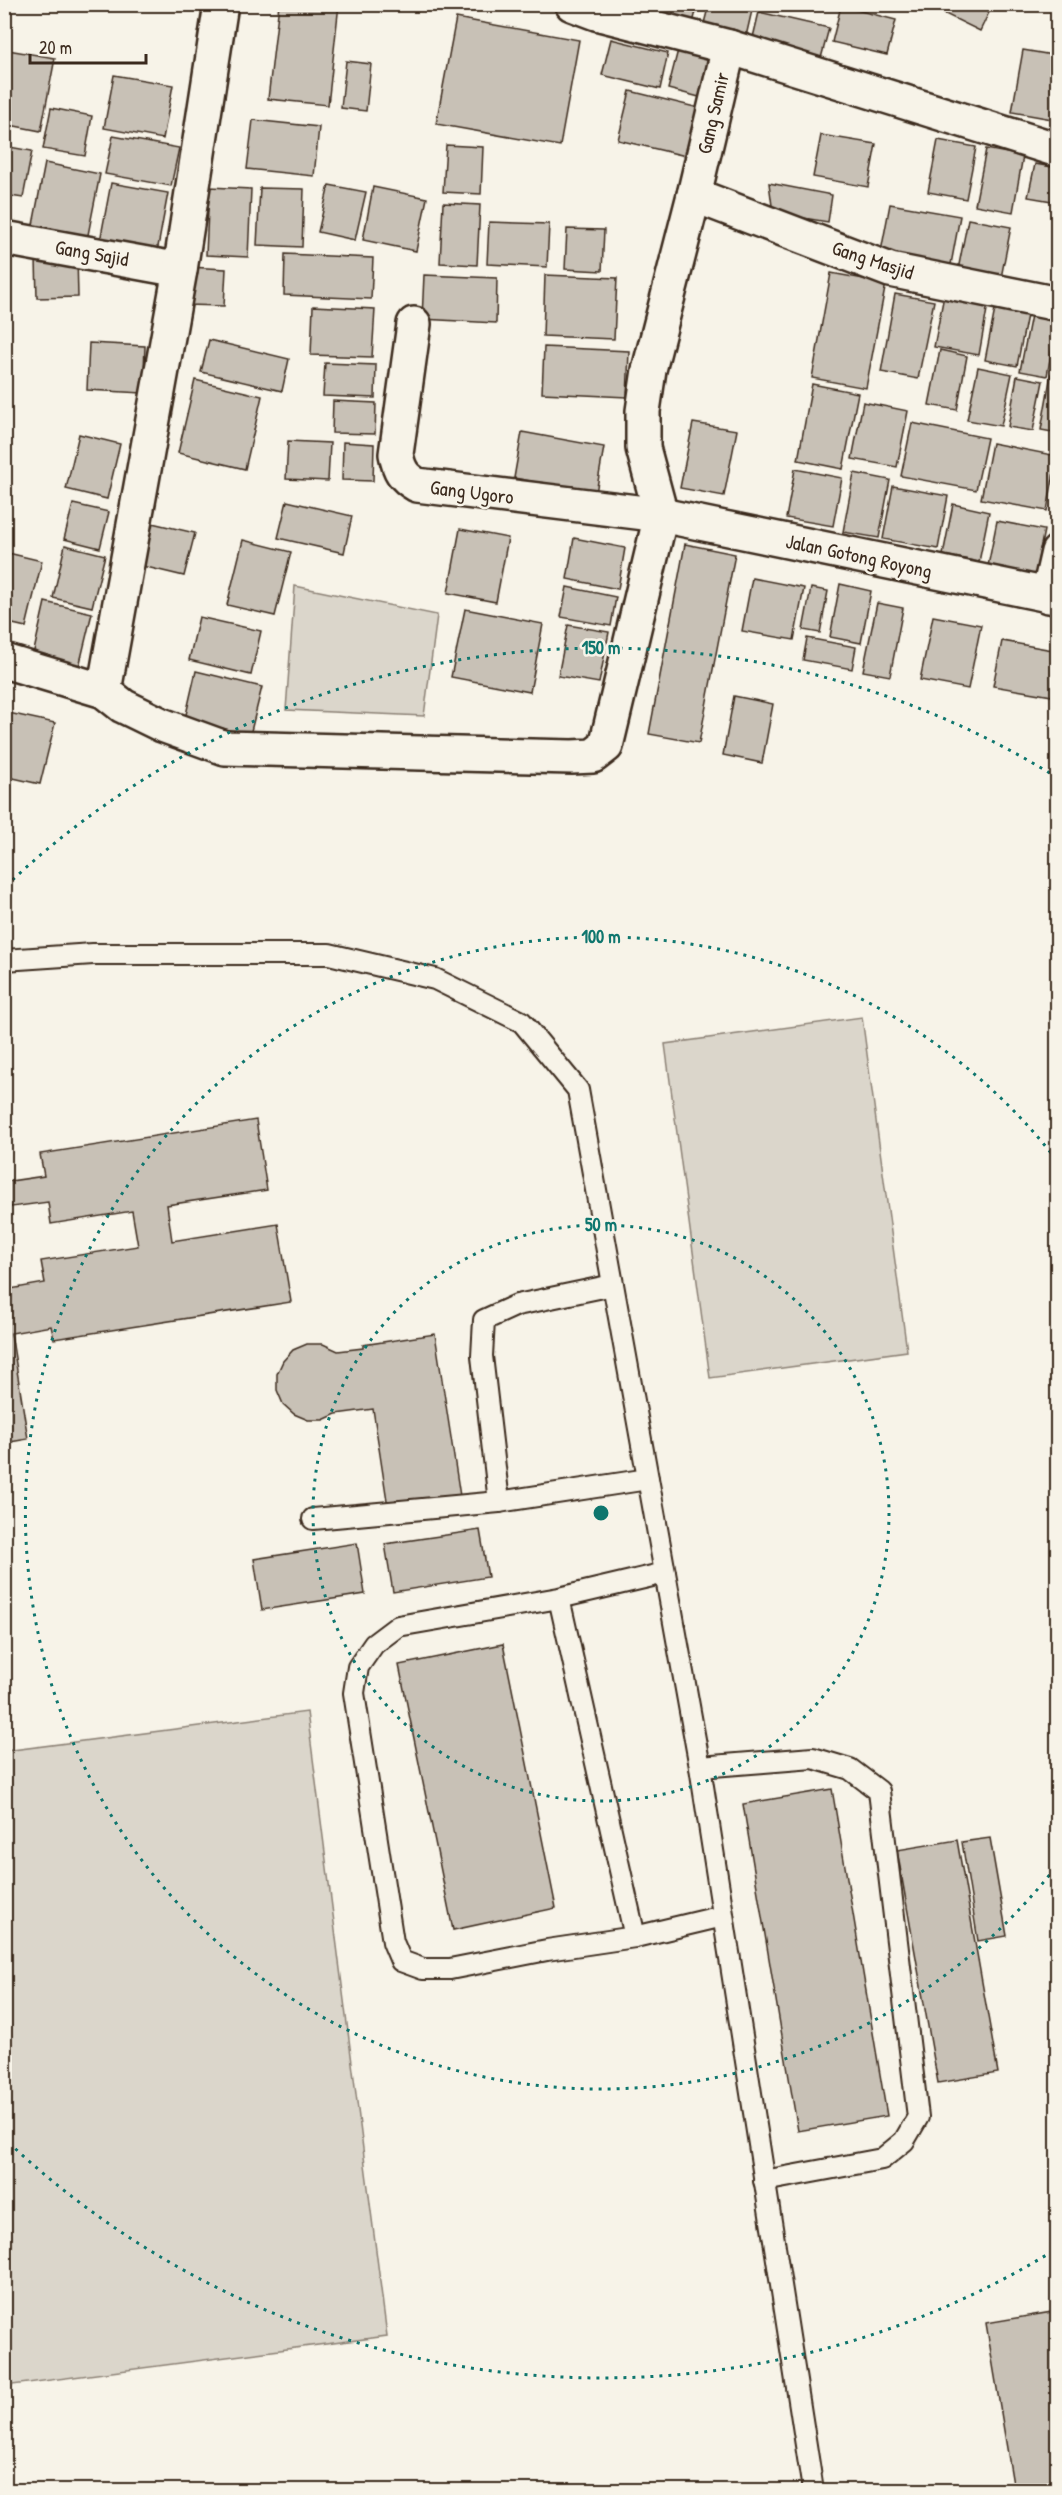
<svg xmlns="http://www.w3.org/2000/svg" width="1062" height="2495" viewBox="0 0 1062 2495" font-family="'Patrick Hand',sans-serif">
<rect width="100%" height="100%" fill="#f7f3e8"/>
<filter id="ink" filterUnits="userSpaceOnUse"><feTurbulence type="fractalNoise" baseFrequency=".0167" numOctaves="2"/><feDisplacementMap in="SourceGraphic" scale="12" xChannelSelector="R" yChannelSelector="G"/><feConvolveMatrix kernelMatrix="1 2 1 2 8 2 1 2 1" color-interpolation-filters="sRGB"/></filter>
<g filter="url(#ink)">
<g fill="#dbd6cb" stroke="#8b8074" stroke-width="1.5">
<polygon points="295,586 437,615 424,716 286,710"/>
<polygon points="862,1017 907,1351 710,1378 665,1044"/>
<polygon points="307,1712 387,2336 5,2386 5,1751"/>
</g>
<g fill="#c8c1b6" stroke="#3b2a1e" stroke-width="1.5">
<polygon points="279,4 339,4 328,105 268,99"/>
<polygon points="675,4 698,4 690,34 669,29"/>
<polygon points="709,4 753,6 744,45 701,35"/>
<polygon points="945,4 993,4 980,31 941,12"/>
<polygon points="841,6 896,20 887,55 832,42"/>
<polygon points="759,12 829,28 820,62 751,46"/>
<polygon points="456,18 579,40 560,146 436,124"/>
<polygon points="611,39 668,53 660,89 602,75"/>
<polygon points="679,46 723,56 711,100 668,89"/>
<polygon points="8,50 55,58 41,131 4,124 4,66"/>
<polygon points="1023,50 1058,56 1058,120 1012,112"/>
<polygon points="346,61 371,64 366,111 341,108"/>
<polygon points="114,75 173,85 163,139 104,128"/>
<polygon points="630,91 699,108 686,156 618,140"/>
<polygon points="51,108 92,116 85,156 43,149"/>
<polygon points="253,120 319,127 314,176 247,169"/>
<polygon points="821,135 876,144 868,187 813,177"/>
<polygon points="113,136 179,148 171,186 105,174"/>
<polygon points="938,140 976,147 966,199 928,192"/>
<polygon points="446,145 483,147 481,194 443,192"/>
<polygon points="4,146 32,151 23,198 4,195"/>
<polygon points="986,149 1023,156 1013,212 975,205"/>
<polygon points="45,163 100,174 87,240 32,230"/>
<polygon points="1035,164 1058,168 1058,202 1028,197"/>
<polygon points="111,183 168,193 155,263 98,252"/>
<polygon points="769,183 832,195 828,222 773,213"/>
<polygon points="329,185 366,192 355,240 318,232"/>
<polygon points="209,187 251,189 248,257 206,255"/>
<polygon points="373,187 427,198 416,251 363,240"/>
<polygon points="260,188 304,189 302,247 257,245"/>
<polygon points="443,203 480,205 477,265 440,263"/>
<polygon points="890,204 960,216 949,275 879,262"/>
<polygon points="968,219 1011,227 999,288 956,280"/>
<polygon points="489,222 549,224 547,267 487,264"/>
<polygon points="567,229 604,230 602,271 565,269"/>
<polygon points="285,254 373,258 371,299 284,295"/>
<polygon points="77,257 78,297 37,298 36,259"/>
<polygon points="188,267 226,269 224,306 187,305"/>
<polygon points="831,273 886,283 866,388 812,378"/>
<polygon points="424,275 497,278 496,323 422,319"/>
<polygon points="545,275 617,278 614,339 543,336"/>
<polygon points="945,290 989,298 979,355 934,347"/>
<polygon points="895,294 934,301 918,379 881,372"/>
<polygon points="996,304 1028,310 1017,366 985,360"/>
<polygon points="313,306 375,309 372,357 311,355"/>
<polygon points="1032,310 1058,315 1047,376 1020,371"/>
<polygon points="209,340 289,359 282,391 201,372"/>
<polygon points="89,343 145,346 143,393 87,390"/>
<polygon points="544,347 629,351 627,397 542,393"/>
<polygon points="940,350 967,356 957,410 929,405"/>
<polygon points="325,363 376,365 375,398 323,396"/>
<polygon points="978,367 1012,374 1001,426 967,420"/>
<polygon points="1051,374 1058,376 1058,433 1041,430"/>
<polygon points="1017,376 1043,381 1033,431 1008,427"/>
<polygon points="195,380 262,396 245,469 178,453"/>
<polygon points="812,384 858,393 843,469 798,460"/>
<polygon points="333,401 376,403 375,434 332,433"/>
<polygon points="863,402 908,411 897,467 852,459"/>
<polygon points="693,423 737,430 724,496 680,488"/>
<polygon points="912,423 987,438 976,490 901,476"/>
<polygon points="522,432 604,447 596,493 514,478"/>
<polygon points="79,434 120,444 107,499 66,489"/>
<polygon points="288,441 330,443 328,481 286,479"/>
<polygon points="343,442 374,444 373,481 342,480"/>
<polygon points="992,443 1057,456 1047,511 981,499"/>
<polygon points="795,469 842,478 833,526 786,518"/>
<polygon points="854,473 890,480 879,538 843,532"/>
<polygon points="893,486 948,496 938,549 883,539"/>
<polygon points="287,501 352,516 344,553 278,538"/>
<polygon points="73,504 109,512 100,548 64,539"/>
<polygon points="953,504 989,512 979,562 943,555"/>
<polygon points="997,521 1044,530 1034,580 987,571"/>
<polygon points="152,523 195,533 184,576 142,566"/>
<polygon points="460,529 508,538 496,602 448,593"/>
<polygon points="574,538 625,548 618,589 567,579"/>
<polygon points="243,540 291,552 275,616 227,605"/>
<polygon points="685,544 735,554 699,743 649,734"/>
<polygon points="65,545 105,555 92,607 53,598"/>
<polygon points="4,552 42,561 26,627 4,622"/>
<polygon points="752,578 804,588 794,640 742,631"/>
<polygon points="840,584 871,591 861,643 830,637"/>
<polygon points="567,587 616,597 611,626 561,617"/>
<polygon points="811,588 828,591 820,633 803,630"/>
<polygon points="45,602 92,613 77,675 31,664"/>
<polygon points="877,603 903,608 890,676 863,671"/>
<polygon points="465,609 543,624 530,692 451,677"/>
<polygon points="933,616 981,625 968,689 920,680"/>
<polygon points="199,617 261,631 251,675 189,660"/>
<polygon points="568,625 609,632 599,683 558,676"/>
<polygon points="807,638 856,647 852,669 803,660"/>
<polygon points="1002,641 1058,651 1058,697 993,686"/>
<polygon points="196,671 262,687 250,735 185,719"/>
<polygon points="734,696 773,704 762,763 723,755"/>
<polygon points="4,712 55,723 40,784 4,776"/>
<polygon points="256,1120 267,1190 167,1205 172,1241 278,1224 291,1302 54,1339 51,1326 11,1333 28,1439 4,1443 4,1288 5,1290 45,1283 41,1261 138,1246 132,1211 51,1224 48,1202 4,1208 4,1182 44,1176 40,1154"/>
<polygon points="435,1334 460,1496 388,1507 373,1409 336,1414 323,1420 308,1420 294,1414 283,1404 277,1390 277,1374 283,1361 293,1350 307,1344 323,1344 338,1351 363,1348 363,1345"/>
<polygon points="480,1530 488,1577 393,1592 385,1544"/>
<polygon points="357,1543 365,1594 262,1610 254,1559"/>
<polygon points="503,1644 556,1908 453,1930 399,1665"/>
<polygon points="832,1789 887,2116 798,2131 743,1804"/>
<polygon points="990,1838 1007,1936 978,1941 962,1842"/>
<polygon points="957,1840 998,2073 938,2083 897,1850"/>
<polygon points="1058,2311 1058,2490 1014,2490 986,2323"/>
</g>
<g fill="none" stroke-linecap="round" stroke-linejoin="round">
<defs>
<g id="service">
<polyline points="4,960 93,954 329,954 435,979 522,1022 578,1090 700,1767 813,2490"/>
<polyline points="499,1502 482,1356 484,1320 517,1305 613,1285"/>
<polyline points="313,1519 499,1502 648,1479"/>
<polyline points="559,1598 635,1937 547,1950 450,1969 423,1969 401,1961 393,1942 354,1693 358,1667 374,1644 398,1626 559,1598 665,1573"/>
<polyline points="700,1767 813,1758 850,1769 879,1791 918,2117 904,2141 882,2159 764,2181"/>
<polyline points="635,1937 723,1916"/>
</g>
<g id="minor">
<polyline points="572,4 596,13 729,47 1058,150"/>
<polyline points="694,195 890,270 1058,304"/>
<polyline points="4,238 180,270"/>
<path d="M414,324L396,454C399,470 403,477 417,485L661,515L1058,597"/>
<polyline points="1048,596 1058,552"/>
<polyline points="4,661 104,691 123,706 162,725 225,748 572,757 593,756 606,746 661,515 643,448 643,411 649,370 694,195 729,47"/>
<polyline points="104,691 180,270 221,4"/>
</g>
</defs>
<use href="#service" stroke="#3b2a1e" stroke-width="24"/>
<use href="#minor" stroke="#3b2a1e" stroke-width="38"/>
<use href="#service" stroke="#f7f3e8" stroke-width="20"/>
<use href="#minor" stroke="#f7f3e8" stroke-width="33"/>
</g>
</g>
<g fill="none" stroke="#0f766e" stroke-width="3" stroke-dasharray="3 6">
<circle cx="601" cy="1513" r="288"/>
<path d="M1055 1868A576 576 0 1 1 1055 1158"/>
<path d="M1053 2251A865 865 0 0 1 6 2140M6 886A865 865 0 0 1 1053 775"/>
</g>
<g text-anchor="middle" stroke-width="5" stroke-linejoin="round" paint-order="stroke">
<g font-size="20" fill="#3b2a1e" stroke="#f7f3e8">
<text transform="translate(713 113) rotate(-77)" y="7">Gang Samir</text>
<text transform="translate(92 253) rotate(10)" y="7">Gang Sajid</text>
<text transform="translate(873 260) rotate(18)" y="7">Gang Masjid</text>
<text transform="translate(472 492) rotate(7)" y="7">Gang Ugoro</text>
<text transform="translate(859 556) rotate(12)" y="7">Jalan Gotong Royong</text>
</g>
</g>
<circle cx="601" cy="1513" r="9" fill="#0f766e" stroke="#f7f3e8" stroke-width="3"/>
<g font-size="18" text-anchor="middle" font-weight="bold" fill="#0f766e" stroke="#f7f3e8" stroke-width="5" stroke-linejoin="round" paint-order="stroke">
<text x="601" y="654">150 m</text>
<text x="601" y="943">100 m</text>
<text x="601" y="1231">50 m</text>
</g>
<rect width="1062" height="2495" fill="none" stroke="#f7f3e8" stroke-width="24"/>
<rect x="12" y="12" width="1038" height="2471" fill="none" stroke="#3b2a1e" stroke-width="2" filter="url(#ink)"/>
<path d="M30 54v9h116v-9" fill="none" stroke="#3b2a1e" stroke-width="3"/>
<text x="39" y="54" font-size="18" fill="#3b2a1e" stroke="#f7f3e8" stroke-width="4.5" paint-order="stroke">20 m</text>
</svg>
